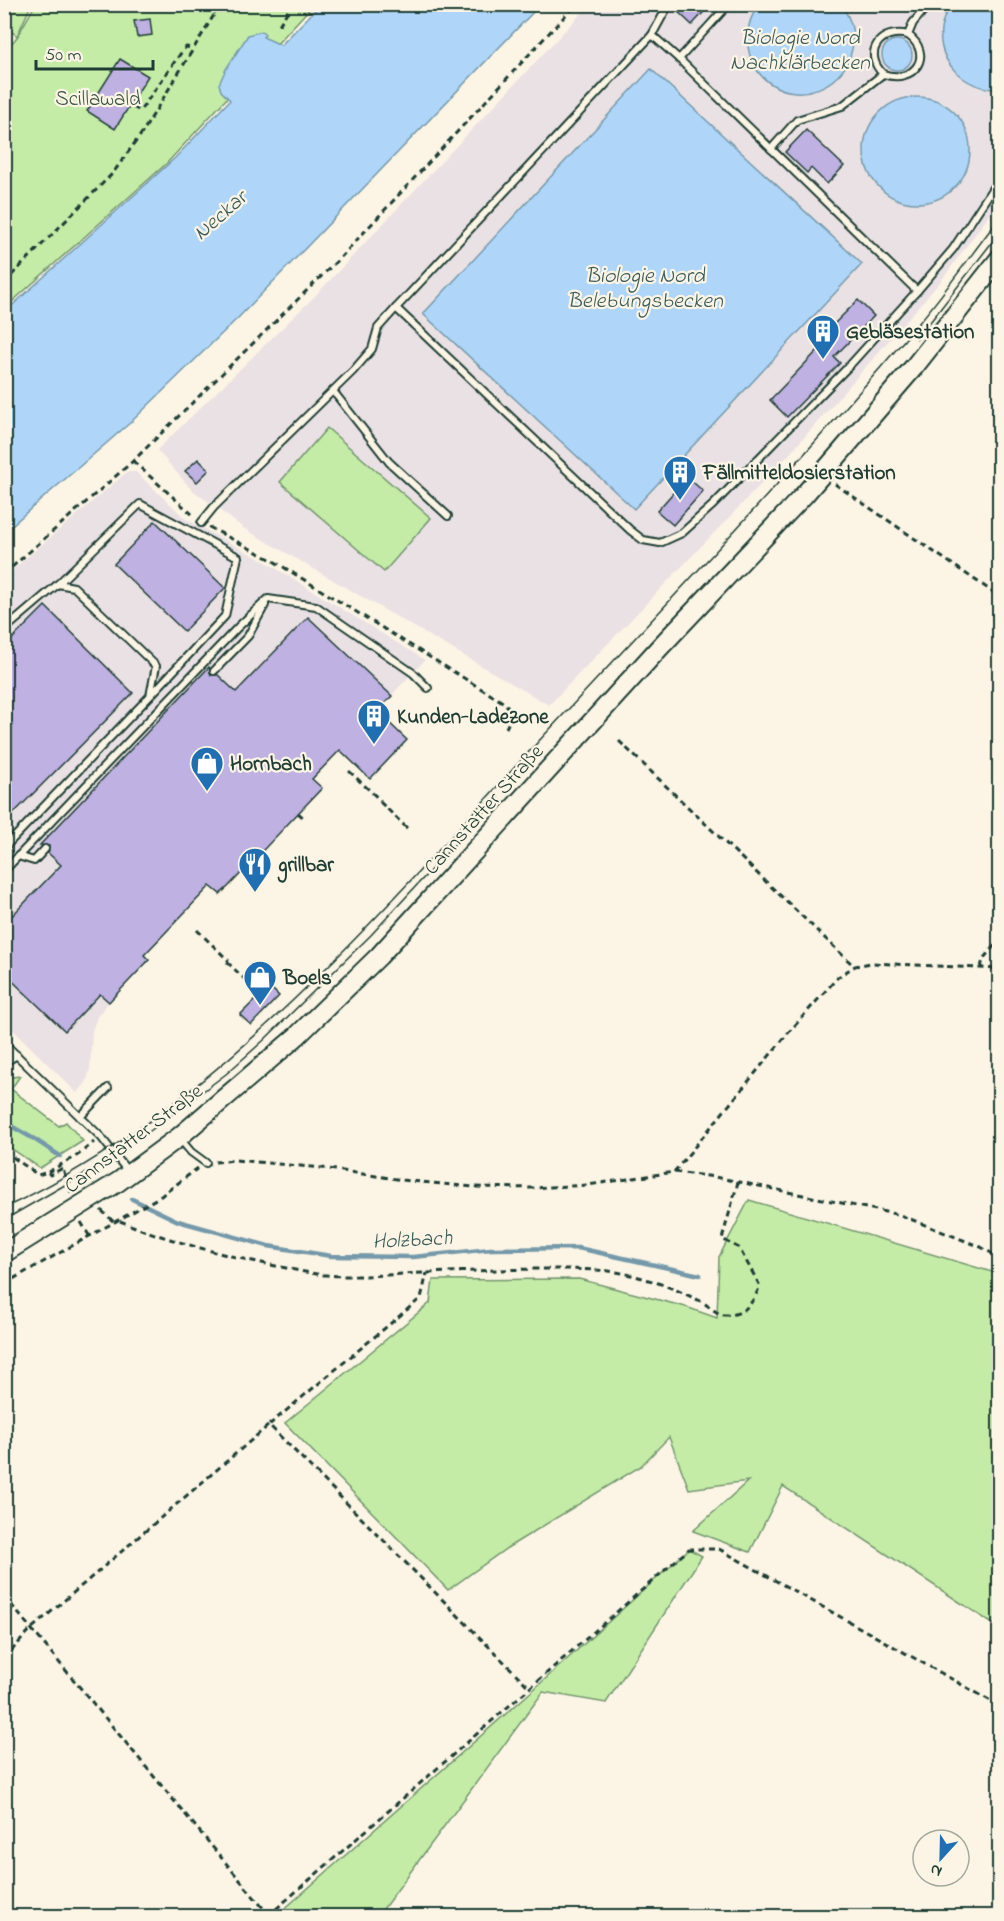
<svg xmlns="http://www.w3.org/2000/svg" width="1004" height="1921" viewBox="0 0 1004 1921" font-family="'Indie Flower',sans-serif">
<rect width="100%" height="100%" fill="#fcf5e5"/>
<filter id="ink" filterUnits="userSpaceOnUse"><feTurbulence type="fractalNoise" baseFrequency=".0167" numOctaves="2"/><feDisplacementMap in="SourceGraphic" scale="12" xChannelSelector="R" yChannelSelector="G"/><feConvolveMatrix kernelMatrix="1 2 1 2 8 2 1 2 1" color-interpolation-filters="sRGB"/></filter>
<g filter="url(#ink)">
<g fill="#eae1e4">
<polygon points="589,5 999,5 999,202 941,281 786,458 549,705 245,529 191,489 157,450 315,296"/>
<polygon points="127,472 136,472 186,519 266,562 425,660 312,779 322,788 228,887 218,878 144,955 149,960 109,1002 97,1017 92,1031 90,1070 86,1083 77,1093 5,1022 4,577"/>
</g>
<g fill="#c4eca7" stroke="#72946e" stroke-width="1.5">
<polygon points="4,5 31,5 17,36 5,26"/>
<polygon points="35,5 313,5 167,163 5,308 5,51 17,37"/>
<polygon points="327,428 431,518 384,572 280,482"/>
<polygon points="20,1076 11,1089 59,1126 66,1122 83,1141 40,1168 5,1144 5,1078"/>
<polygon points="749,1200 999,1274 999,1628 783,1486 750,1552 693,1531 748,1481 689,1489 669,1437 641,1466 507,1548 448,1590 285,1423 430,1303 433,1280 579,1279 686,1307 717,1318 719,1257"/>
<polygon points="689,1549 702,1556 606,1703 543,1692 378,1916 291,1916 281,1912 533,1690"/>
</g>
<g fill="#afd6f9" stroke="#7599aa" stroke-width="1.5">
<path d="M760,4L841,5C853,20 856,39 850,57C839,87 801,102 773,85C745,69 739,28 760,4Z"/>
<polygon points="320,5 540,5 239,317 131,422 5,531 5,312 175,158 230,100 221,91 219,84 226,69 248,35 262,31 265,34 263,37 281,45"/>
<path d="M951,5H999V89C965,91 931,58 943,21C944,16 948,10 951,5Z"/>
<circle cx="897" cy="55" r="15"/>
<polygon points="651,69 862,264 634,509 423,314"/>
<circle cx="917" cy="150" r="53"/>
</g>
<g fill="none" stroke-linecap="round" stroke-linejoin="round">
<g stroke="#7599aa" stroke-width="4.5">
<polyline points="4,1122 34,1139 60,1156"/>
<polyline points="132,1199 178,1221 268,1246 331,1256 413,1257 491,1249 578,1248 700,1275"/>
</g>
</g>
<g fill="#bfb1e2" stroke="#1f3d34" stroke-width="1.5">
<polygon points="674,4 711,4 692,25 673,7"/>
<polygon points="150,19 152,35 137,37 134,21"/>
<polygon points="120,59 148,76 115,129 87,111"/>
<polygon points="806,130 844,166 827,184 811,168 807,173 785,152"/>
<polygon points="858,300 874,316 834,357 840,363 787,417 770,400 822,346 817,341"/>
<polygon points="198,459 209,470 197,482 185,471"/>
<polygon points="687,477 703,491 673,525 657,511"/>
<polygon points="155,521 225,588 184,631 114,564"/>
<polygon points="45,606 133,693 4,823 4,647"/>
<polygon points="308,617 392,696 377,711 407,740 370,779 340,750 312,779 322,788 228,887 220,894 210,886 144,955 149,960 109,1002 100,994 65,1031 4,973 4,924 61,865 48,853 49,846 40,845 209,667 211,675 218,675 236,692"/>
<polygon points="269,986 279,996 251,1025 240,1015"/>
</g>
<g fill="none" stroke-linecap="round" stroke-linejoin="round">
<defs>
<g id="lane">
<polyline points="652,35 669,4"/>
<polyline points="679,59 917,291"/>
<path d="M883,74C862,53 880,28 908,35"/>
<path d="M771,149L797,120L842,106L883,74C915,85 934,54 908,35L913,23L929,4"/>
<polyline points="396,308 630,530 643,540 660,543 682,533 713,505 850,365 917,291 953,249 1000,177"/>
<polyline points="333,391 389,462 448,516"/>
<polyline points="201,523 214,507 353,371 372,349 378,328 396,308 652,35 679,59 729,4"/>
<polyline points="58,584 140,504 238,557 225,616 151,695"/>
<polyline points="4,630 58,584 74,587 156,666 150,696 4,848"/>
<polyline points="214,671 248,636 265,605"/>
<polyline points="18,856 34,861 45,849"/>
<polyline points="4,871 238,627 268,599 316,606 413,673 428,688"/>
<polyline points="4,1043 101,1137 129,1173"/>
<polyline points="4,1052 16,1055"/>
<polyline points="4,1063 17,1055"/>
<polyline points="80,1117 108,1088"/>
<polyline points="181,1140 191,1152 206,1163"/>
</g>
<polyline id="secondary" points="4,1253 118,1182 179,1137 297,1036 379,956 660,647 804,495 914,367 1000,258"/>
</defs>
<use href="#lane" stroke="#1f3d34" stroke-width="10"/>
<use href="#secondary" stroke="#1f3d34" stroke-width="22"/>
<g stroke="#1f3d34" stroke-width="3" stroke-dasharray="6 4.5" stroke-linecap="butt">
<polyline points="213,4 214,15"/>
<polyline points="279,25 292,4"/>
<polyline points="133,107 140,111 183,50 186,47 193,48"/>
<polyline points="4,283 113,173 142,133 214,15 226,4"/>
<polyline points="133,461 194,516"/>
<polyline points="835,484 1000,597"/>
<polyline points="209,527 272,560 506,704 512,715 506,728"/>
<polyline points="4,574 133,461 341,257 576,4"/>
<polyline points="619,741 854,966"/>
<polyline points="349,771 381,801"/>
<polyline points="380,802 409,830"/>
<polyline points="298,813 304,818"/>
<polyline points="252,862 257,867"/>
<polyline points="197,930 229,961"/>
<polyline points="227,962 256,990"/>
<polyline points="981,968 983,959 1000,939"/>
<polyline points="4,1151 38,1175 48,1172 50,1175 63,1168 68,1189 71,1192"/>
<polyline points="215,1162 235,1160 322,1168 410,1181 473,1187 532,1188 588,1185 674,1172 715,1177 900,1215 981,1247 1000,1258"/>
<polyline points="48,1172 78,1155 94,1142"/>
<polyline points="674,1172 789,1032 838,977 855,966 871,963 1000,969"/>
<polyline points="101,1210 115,1223"/>
<path d="M120,1221C172,1242 226,1256 281,1267C296,1270 311,1274 326,1275C359,1278 393,1274 426,1273C482,1271 538,1267 594,1270C630,1271 665,1284 698,1300C707,1303 716,1315 725,1315C745,1316 753,1302 760,1286L739,1248L722,1239L738,1182"/>
<polyline points="81,1222 90,1237"/>
<polyline points="4,1284 161,1196 198,1168"/>
<polyline points="269,1425 421,1298 427,1273"/>
<polyline points="4,1596 269,1915 272,1916"/>
<polyline points="4,1659 31,1629 269,1425 529,1687"/>
<polyline points="268,1916 689,1549 719,1549 1000,1706"/>
</g>
<use href="#lane" stroke="#fcf5e5" stroke-width="6"/>
<use href="#secondary" stroke="#fcf5e5" stroke-width="18"/>
<g stroke="#1f3d34" stroke-width="1.5">
<polyline points="917,339 1000,232"/>
<polyline points="150,1131 226,1074 263,1041 371,935 498,797"/>
<path d="M4,1208C220,1108 391,900 550,729C675,595 800,463 918,324C947,290 973,252 1000,217"/>
<polyline points="4,1220 103,1163"/>
</g>
</g>
</g>
<defs>
<symbol id="building-pin" viewBox="-11 -11 22 30"><path d="M0 17L-7.5 6A9.5 9.5 0 1 1 7.5 6Z" fill="#1f6fb2" stroke="#fcf5e5"/><path d="M-4-6H4V6H1V3H-1V6H-4ZM-2.5-4.3h1.7v1.8h-1.7ZM.8-4.3h1.7v1.8H.8ZM-2.5-1h1.7V.8h-1.7ZM.8-1h1.7V.8H.8Z" fill="#fff"/></symbol>
<symbol id="shop-pin" viewBox="-11 -11 22 30"><path d="M0 17L-7.5 6A9.5 9.5 0 1 1 7.5 6Z" fill="#1f6fb2" stroke="#fcf5e5"/><path d="M-5-2.5h2.3a2.7 3.5 0 0 1 5.4 0H5L5.5 6h-11ZM-1.5-2.5h3a1.5 2.3 0 0 0-3 0Z" fill="#fff"/></symbol>
<symbol id="restaurant-pin" viewBox="-11 -11 22 30"><path d="M0 17L-7.5 6A9.5 9.5 0 1 1 7.5 6Z" fill="#1f6fb2" stroke="#fcf5e5"/><path d="M-5-6h1v4h1v-4h1v4h1v-4h1v5L-1.5 .5V6h-2V.5L-5-1ZM5-6V6H3V1.5H1.5Q1.5-4 5-6Z" fill="#fff"/></symbol>
</defs>
<g fill-rule="evenodd">
<use href="#building-pin" x="804" y="312" width="38" height="52"/>
<use href="#building-pin" x="661" y="453" width="38" height="52"/>
<use href="#building-pin" x="355" y="697" width="38" height="52"/>
<use href="#shop-pin" x="188" y="744" width="38" height="52"/>
<use href="#restaurant-pin" x="236" y="845" width="38" height="52"/>
<use href="#shop-pin" x="241" y="958" width="38" height="52"/>
</g>
<g text-anchor="middle" stroke-width="4.5" stroke-linejoin="round" paint-order="stroke">
<g font-size="21" fill="#385745" stroke="#fcf5e5">
<text x="98" y="105">Scillawald</text>
</g>
<g font-size="21" font-weight="bold" fill="#1f3d34" stroke="#fcf5e5" text-anchor="start">
<text x="846" y="338">Gebläsestation</text>
<text x="703" y="479">Fällmitteldosierstation</text>
<text x="397" y="723">Kunden-Ladezone</text>
<text x="230" y="770">Hornbach</text>
<text x="278" y="871">grillbar</text>
<text x="283" y="984">Boels</text>
</g>
<g font-size="21" fill="#1f3d34" stroke="#fcf5e5">
<text transform="translate(483 809) rotate(-48)" y="7">Cannstatter Straße</text>
<text transform="translate(133 1138) rotate(-37)" y="7">Cannstatter Straße</text>
</g>
<g font-size="22" font-style="italic" fill="#3c5c5b" stroke="#fcf5e5">
<text x="800" y="44">Biologie Nord<tspan x="800" dy="25">Nachklärbecken</tspan></text>
<text transform="translate(219 214) rotate(-41)" y="8">Neckar</text>
<text x="645" y="282">Biologie Nord<tspan x="645" dy="25">Belebungsbecken</tspan></text>
<text transform="translate(412 1238) rotate(-3)" y="8">Holzbach</text>
</g>
</g>
<rect width="1004" height="1921" fill="none" stroke="#fcf5e5" stroke-width="24"/>
<rect x="12" y="12" width="980" height="1897" fill="none" stroke="#1f3d34" stroke-width="2" filter="url(#ink)"/>
<g transform="translate(941 1858) rotate(202)"><circle r="28" fill="#fcf5e5" stroke="#a4ab9e" stroke-width="1.5"/>
<path d="M0-4.5L10 22L0 15L-10 22Z" fill="#1f6fb2"/>
<text y="-9" font-size="16" font-weight="bold" text-anchor="middle" fill="#1f3d34">N</text>
</g>
<path d="M36 60v9h117v-9" fill="none" stroke="#1f3d34" stroke-width="3"/>
<text x="45" y="60" font-size="18" fill="#1f3d34" stroke="#fcf5e5" stroke-width="4.5" paint-order="stroke">50 m</text>
</svg>
